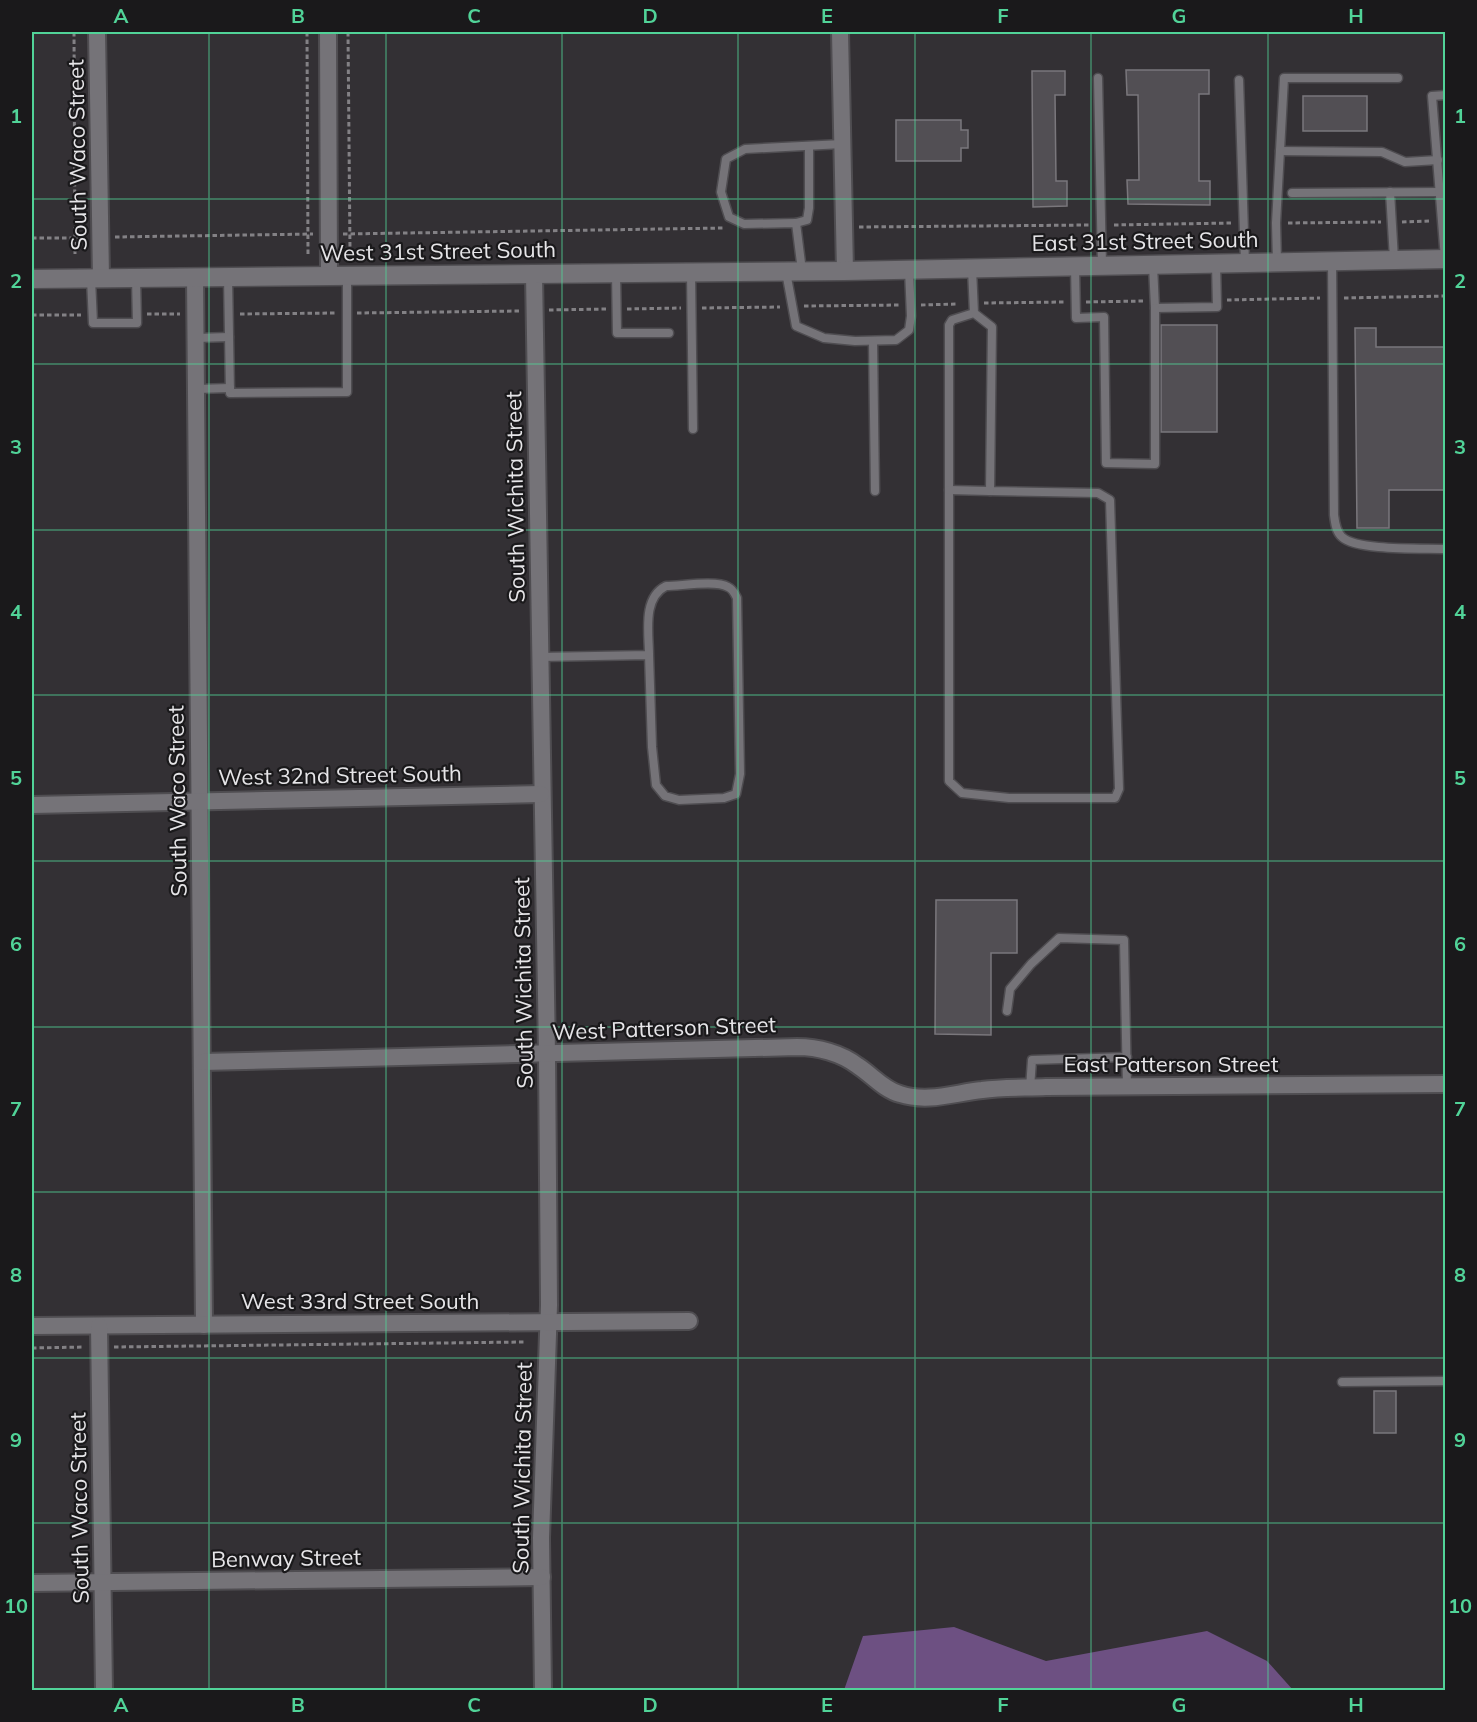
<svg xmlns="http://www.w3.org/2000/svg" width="1477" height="1722" viewBox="0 0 1477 1722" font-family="Mulish,sans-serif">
<rect width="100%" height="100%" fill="#333034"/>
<polygon fill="#6d5082" points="954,1627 1046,1661 1207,1631 1267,1661 1293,1690 844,1690 863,1636"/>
<g fill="#524f54" stroke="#7a777c" stroke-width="1.5">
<polygon points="1126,70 1209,70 1209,94 1199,94 1199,181 1210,181 1210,205 1128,204 1127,180 1139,180 1138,95 1127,95"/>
<polygon points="1032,71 1065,71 1065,95 1055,95 1056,181 1067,181 1067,206 1033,207"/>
<rect x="1303" y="96" width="64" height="35"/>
<polygon points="896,120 961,120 961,130 968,130 968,148 961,148 961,161 896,161"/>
<rect x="1161" y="325" width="56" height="107"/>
<polygon points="1355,328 1376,328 1376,347 1446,347 1446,490 1389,490 1389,528 1357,528"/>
<polygon points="936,900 1017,900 1017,953 991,953 991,1035 935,1034"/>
<rect x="1374" y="1391" width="22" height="42"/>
</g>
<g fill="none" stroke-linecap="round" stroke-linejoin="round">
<defs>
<g id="lane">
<polyline points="1098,78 1102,265"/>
<polyline points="1239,80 1245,263"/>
<polyline points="1280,151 1382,152 1405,162 1438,160"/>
<polyline points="1390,192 1394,259"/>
<polyline points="1292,193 1441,192"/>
<polyline points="796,223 807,220 809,208 809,146"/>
<polyline points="1445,259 1432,96 1446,95"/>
<path d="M1332,261L1334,515C1335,523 1336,532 1342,537C1357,551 1423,548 1446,549"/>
<polyline points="1277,262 1276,223 1284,78 1398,78"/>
<polyline points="1153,265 1155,308 1217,307 1216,264"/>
<polyline points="1075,266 1076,318 1104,317 1106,463 1155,464 1155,308"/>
<polyline points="972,269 974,313 952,320 949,325 949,781 962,793 1009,798 1115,798 1119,789 1110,500 1098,493 990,491 992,327 974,313"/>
<polyline points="802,271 796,223 744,224 729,217 721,192 726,159 745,149 842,144"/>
<polyline points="786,272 796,326 824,338 855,341 896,340 909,330 911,316 909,270"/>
<polyline points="691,273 693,429"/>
<polyline points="616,274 617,333 669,333"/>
<polyline points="228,277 230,393 347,392 347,276"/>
<polyline points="91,279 93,323 137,323 136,278"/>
<polyline points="196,338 229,337"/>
<polyline points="873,341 875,491"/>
<polyline points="196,389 230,388"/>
<polyline points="949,490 990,491"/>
<path d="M540,657L649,655C649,633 642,598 666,586C681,586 716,580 728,587C733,589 735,594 737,598L740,774L736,794L724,798L679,800L665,796L656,785L652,747L649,655"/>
<polyline points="1007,1011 1010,989 1031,964 1059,938 1124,940 1127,1087"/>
<polyline points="1030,1088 1032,1060 1127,1057"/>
<polyline points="1342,1382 1446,1381"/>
</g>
<g id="street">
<polyline points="97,32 101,278"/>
<polyline points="328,32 329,276"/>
<polyline points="840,32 845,271"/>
<polyline points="534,274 547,1054 549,1305 541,1538 543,1690"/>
<polyline points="195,277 204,1325"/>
<polyline points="32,805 541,794"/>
<path d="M202,1062L797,1047C818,1047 841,1053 858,1066C872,1075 884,1090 900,1094C928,1103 954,1093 982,1090C1003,1087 1025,1088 1046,1087L1446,1084"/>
<polyline points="32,1326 689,1321"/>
<polyline points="99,1326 104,1690"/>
<polyline points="32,1583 542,1577"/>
</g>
<polyline id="secondary" points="32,279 845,271 1446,259"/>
</defs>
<use href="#lane" stroke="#4f4d51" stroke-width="11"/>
<use href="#street" stroke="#4f4d51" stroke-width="20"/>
<use href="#secondary" stroke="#4f4d51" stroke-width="21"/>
<g stroke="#838185" stroke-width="3" stroke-dasharray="4.5 3" stroke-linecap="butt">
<polyline points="74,32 75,254"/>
<polyline points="307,32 308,254"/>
<polyline points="348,32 350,250"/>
<polyline points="1402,222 1429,221"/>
<polyline points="1288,223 1381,222"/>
<polyline points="1114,225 1231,223"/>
<polyline points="859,227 1090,225"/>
<polyline points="343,234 724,228"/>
<polyline points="115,237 313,234"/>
<polyline points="32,238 85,238"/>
<polyline points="1344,298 1446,296"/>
<polyline points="1227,300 1320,298"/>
<polyline points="1086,302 1143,301"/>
<polyline points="984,303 1065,302"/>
<polyline points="921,305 957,304"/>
<polyline points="804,306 900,305"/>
<polyline points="702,308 780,307"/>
<polyline points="627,309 681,308"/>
<polyline points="549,310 606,309"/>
<polyline points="357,313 519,311"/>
<polyline points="147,314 180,314"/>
<polyline points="240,314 336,313"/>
<polyline points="32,315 81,315"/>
<polyline points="114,1347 524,1342"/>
<polyline points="32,1348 84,1347"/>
</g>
<use href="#lane" stroke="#757378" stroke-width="8"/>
<use href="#street" stroke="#757378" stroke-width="16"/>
<use href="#secondary" stroke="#757378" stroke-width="18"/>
</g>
<path fill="none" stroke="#51d398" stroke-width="1.5" stroke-opacity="0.55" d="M209,32V1690M386,32V1690M562,32V1690M738,32V1690M915,32V1690M1091,32V1690M1268,32V1690M32,199H1446M32,364H1446M32,530H1446M32,695H1446M32,861H1446M32,1027H1446M32,1192H1446M32,1358H1446M32,1523H1446"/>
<g text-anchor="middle" stroke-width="4.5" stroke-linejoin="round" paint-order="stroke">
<g font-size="22" fill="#e6e5e8" stroke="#1a191b">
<text transform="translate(77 155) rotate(-91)" y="8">South Waco Street</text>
<text transform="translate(1145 241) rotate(-1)" y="8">East 31st Street South</text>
<text transform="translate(438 251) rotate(-1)" y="8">West 31st Street South</text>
<text transform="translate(515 497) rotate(-91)" y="8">South Wichita Street</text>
<text transform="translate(340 775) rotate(-1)" y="8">West 32nd Street South</text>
<text transform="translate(177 801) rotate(-91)" y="8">South Waco Street</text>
<text transform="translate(523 983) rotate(-91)" y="8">South Wichita Street</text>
<text transform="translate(664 1028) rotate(-2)" y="8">West Patterson Street</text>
<text x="1171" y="1072">East Patterson Street</text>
<text x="360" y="1309">West 33rd Street South</text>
<text transform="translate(522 1468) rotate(-89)" y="8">South Wichita Street</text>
<text transform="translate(79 1508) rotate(-91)" y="8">South Waco Street</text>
<text transform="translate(286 1558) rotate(-1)" y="8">Benway Street</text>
</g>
</g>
<rect width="1477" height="1722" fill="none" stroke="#1a191b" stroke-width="66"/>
<rect x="33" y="33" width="1411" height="1656" fill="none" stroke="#51d398" stroke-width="2"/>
<g font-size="20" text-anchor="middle" font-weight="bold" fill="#51d398">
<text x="121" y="23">A</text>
<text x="298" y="23">B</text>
<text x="474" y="23">C</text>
<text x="650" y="23">D</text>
<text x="827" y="23">E</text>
<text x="1003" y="23">F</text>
<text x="1179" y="23">G</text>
<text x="1356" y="23">H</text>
<text x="16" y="123">1</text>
<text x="1460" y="123">1</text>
<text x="16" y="288">2</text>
<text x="1460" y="288">2</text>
<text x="16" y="454">3</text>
<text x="1460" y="454">3</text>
<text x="16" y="619">4</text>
<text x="1460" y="619">4</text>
<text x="16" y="785">5</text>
<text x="1460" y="785">5</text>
<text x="16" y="951">6</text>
<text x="1460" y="951">6</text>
<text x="16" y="1116">7</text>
<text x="1460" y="1116">7</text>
<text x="16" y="1282">8</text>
<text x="1460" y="1282">8</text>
<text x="16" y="1447">9</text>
<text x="1460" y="1447">9</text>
<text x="16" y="1613">10</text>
<text x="1460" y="1613">10</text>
<text x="121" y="1712">A</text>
<text x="298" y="1712">B</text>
<text x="474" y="1712">C</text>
<text x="650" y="1712">D</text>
<text x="827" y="1712">E</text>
<text x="1003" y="1712">F</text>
<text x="1179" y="1712">G</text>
<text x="1356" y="1712">H</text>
</g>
</svg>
